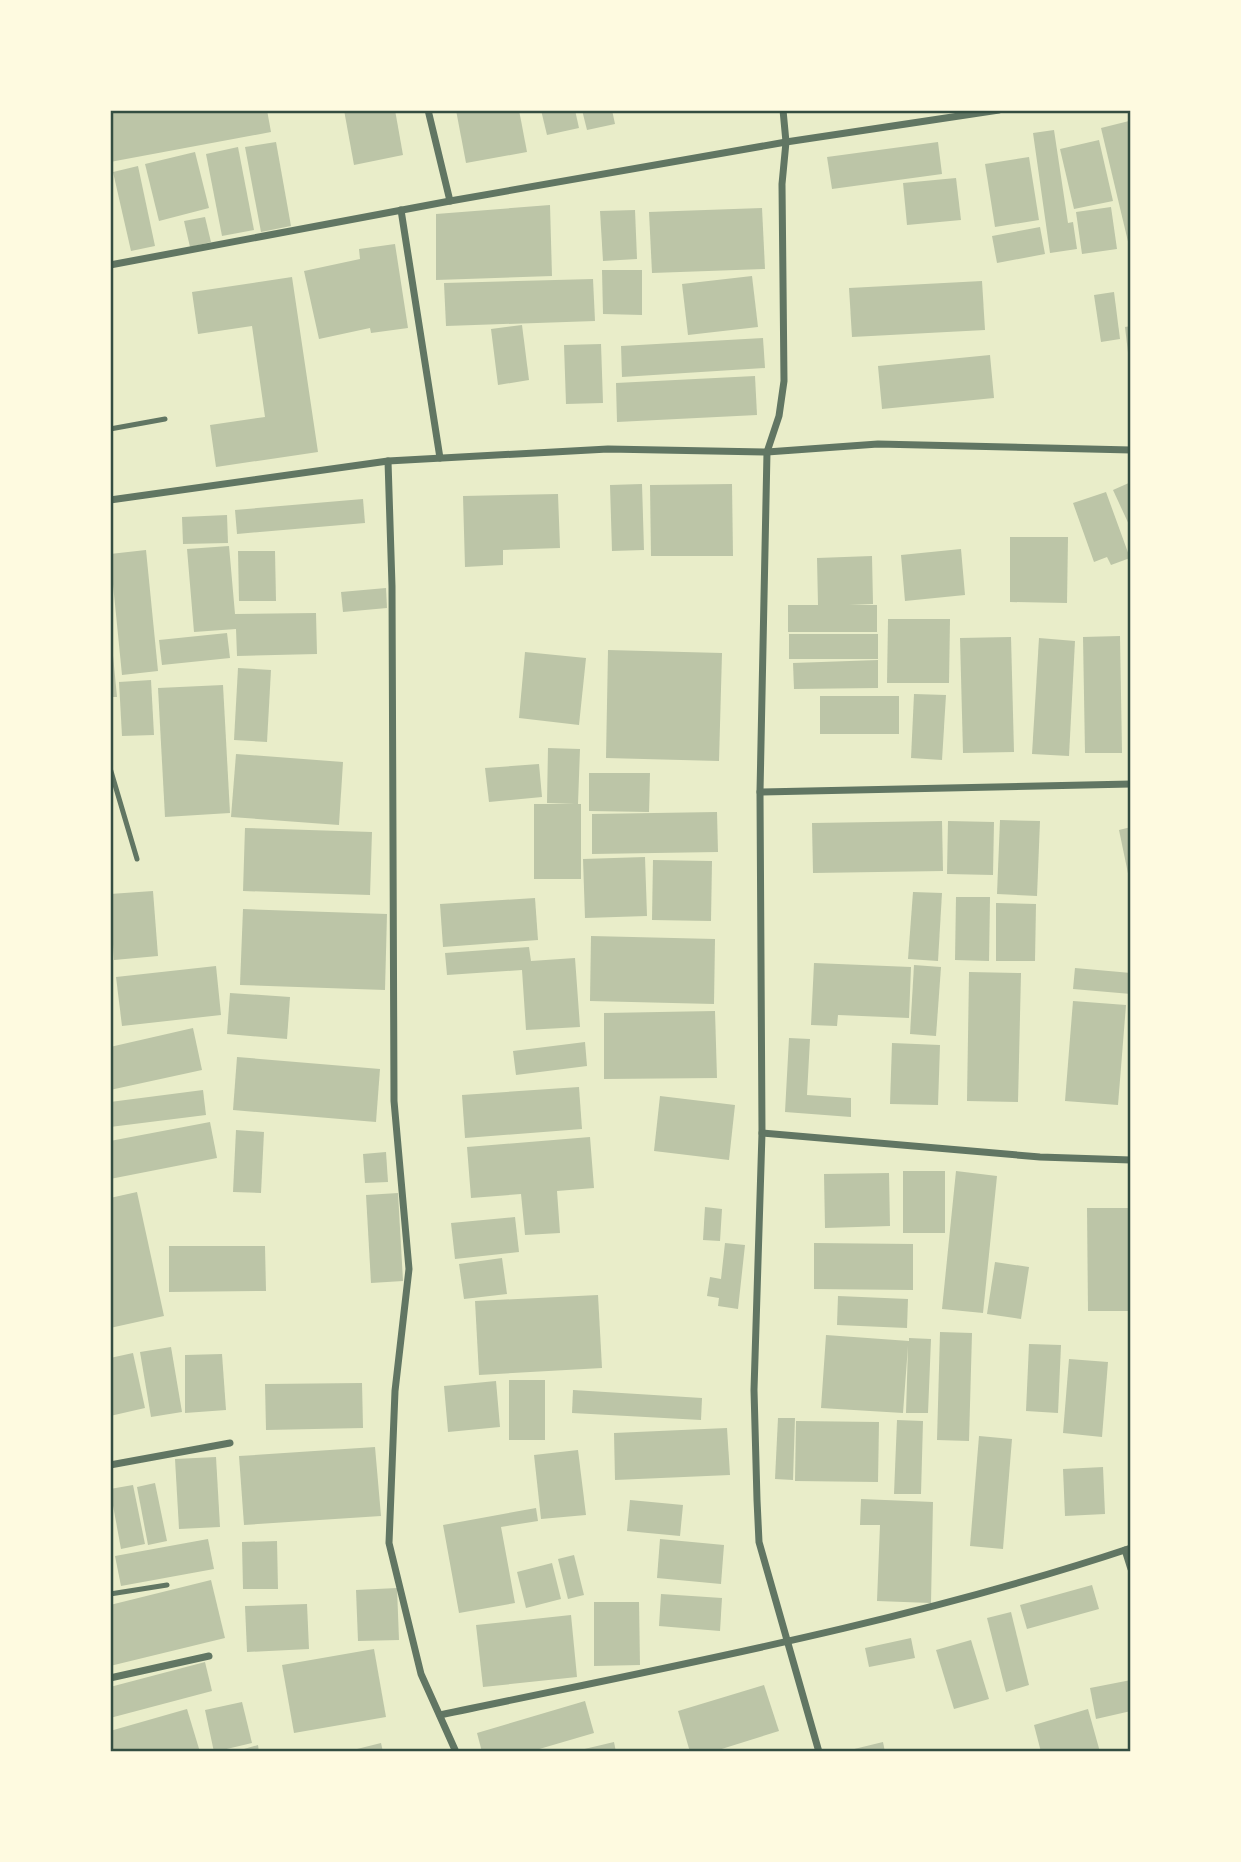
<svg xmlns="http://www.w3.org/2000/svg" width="1241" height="1862" viewBox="0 0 1241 1862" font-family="'Open Sans',sans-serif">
<rect width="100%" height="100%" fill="#e9edc9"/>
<g fill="#bcc5a7">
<polygon points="110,110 267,110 271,132 110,162"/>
<polygon points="344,110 395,110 403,155 354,165"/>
<polygon points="456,110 519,110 527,152 466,163"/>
<polygon points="541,110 575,110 579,128 547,135"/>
<polygon points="582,110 612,110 615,124 587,130"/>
<polygon points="1129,121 1131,130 1130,250 1101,128"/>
<polygon points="1054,130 1068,223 1073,222 1077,249 1050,253 1033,133"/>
<polygon points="1099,140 1113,201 1074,209 1060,149"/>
<polygon points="276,142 291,226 261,232 245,147"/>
<polygon points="938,142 942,174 832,189 827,157"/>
<polygon points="238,147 254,230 222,236 206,154"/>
<polygon points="195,152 209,208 159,221 145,164"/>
<polygon points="1029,157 1039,220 995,227 985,164"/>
<polygon points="138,166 155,246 131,251 113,172"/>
<polygon points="956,178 961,220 907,225 903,183"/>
<polygon points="550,205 552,276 436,280 436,214"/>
<polygon points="1111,207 1117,249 1082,254 1076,212"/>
<polygon points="762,208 765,269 652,273 649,212"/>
<polygon points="635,210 637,259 603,261 600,211"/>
<polygon points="205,217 211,242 190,247 184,221"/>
<polygon points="1040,227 1045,254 997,263 992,236"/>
<polygon points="395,244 408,328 371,333 370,328 319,339 304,271 360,259 359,249"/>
<polygon points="602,270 642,270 642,315 603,314"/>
<polygon points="752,276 758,327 688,335 682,284"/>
<polygon points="292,277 318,452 216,467 210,425 265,417 252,326 198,334 192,292"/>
<polygon points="593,279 595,321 446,326 444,283"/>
<polygon points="982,281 985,330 852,337 849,288"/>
<polygon points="1114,292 1120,339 1101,342 1094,295"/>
<polygon points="522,325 529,380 498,385 491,329"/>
<polygon points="1131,326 1131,361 1129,361 1125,327"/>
<polygon points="763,338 765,368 622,377 621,346"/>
<polygon points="601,344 603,403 566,404 564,345"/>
<polygon points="990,355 994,398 882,409 878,366"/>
<polygon points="755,376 757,415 617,422 616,383"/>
<polygon points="1131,482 1131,529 1113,490"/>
<polygon points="642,484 644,550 612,551 610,485"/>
<polygon points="732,484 733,556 651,556 650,485"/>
<polygon points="1106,492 1130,558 1111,565 1107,557 1094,562 1073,503"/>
<polygon points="558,494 560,548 503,550 503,565 465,567 463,496"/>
<polygon points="363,499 365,523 237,534 235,510"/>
<polygon points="227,515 228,543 183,544 182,517"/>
<polygon points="1010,537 1068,537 1067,603 1010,602"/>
<polygon points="229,546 235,614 316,613 317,654 237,656 236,629 194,632 187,549"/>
<polygon points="961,549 965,595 905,601 901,555"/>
<polygon points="146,550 158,671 122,675 110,554"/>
<polygon points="238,551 275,551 276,601 239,601"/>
<polygon points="872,556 873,604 849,605 877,605 877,632 788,632 788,605 818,605 817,558"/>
<polygon points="386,588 387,608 343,612 341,592"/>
<polygon points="888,619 950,619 949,683 887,683"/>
<polygon points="227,633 230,658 162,665 159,640"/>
<rect x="789" y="634" width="89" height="25"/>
<polygon points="1120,636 1122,753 1085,753 1083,637"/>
<polygon points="1011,637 1014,752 963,753 960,638"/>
<polygon points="1039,638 1075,641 1069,756 1032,754"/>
<polygon points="110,645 112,645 117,697 110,697"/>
<polygon points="608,650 722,653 719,761 606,758"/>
<polygon points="525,652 586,658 579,725 519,718"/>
<polygon points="878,660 878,688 794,689 793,663"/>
<polygon points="238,668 271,670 267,742 234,740"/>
<polygon points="151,680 154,735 122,736 119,682"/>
<polygon points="223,685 230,813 165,817 158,688"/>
<polygon points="914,694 946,695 942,760 911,758"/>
<rect x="820" y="696" width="79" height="38"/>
<polygon points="548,748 580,749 578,804 581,804 581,879 534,879 534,804 575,804 547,803"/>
<polygon points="236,754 343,762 339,825 231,817"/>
<polygon points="539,764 542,797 489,802 485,768"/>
<polygon points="589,773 650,773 649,812 589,811"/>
<polygon points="717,812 718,852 592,854 592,814"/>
<polygon points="1000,820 1040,821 1037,896 997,894"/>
<polygon points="942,821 943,871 813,873 812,823"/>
<polygon points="948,821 994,822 993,875 947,874"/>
<polygon points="1131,827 1131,882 1130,883 1119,830"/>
<polygon points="245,828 372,832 370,895 243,891"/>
<polygon points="645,857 647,916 585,918 583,859"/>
<polygon points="653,860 712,861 711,921 652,920"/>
<polygon points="153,891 158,956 114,960 110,894"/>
<polygon points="913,892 942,893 938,961 908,959"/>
<polygon points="956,897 990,897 989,961 955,960"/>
<polygon points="535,898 538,940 443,947 440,904"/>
<polygon points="996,903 1036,904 1035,961 996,961"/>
<polygon points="243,909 387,914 385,990 240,985"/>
<polygon points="591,936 715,939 714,1004 590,1001"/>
<polygon points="529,947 531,961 575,958 580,1027 526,1030 522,970 447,975 445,953"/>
<polygon points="814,963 911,967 909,1018 838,1015 837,1026 811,1025"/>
<polygon points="914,965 941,967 936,1036 910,1034"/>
<polygon points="216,966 221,1015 122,1026 116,977"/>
<polygon points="1075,968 1131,973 1131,994 1073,989"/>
<polygon points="969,972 1021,973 1018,1102 967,1101"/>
<polygon points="230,993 290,997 287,1039 227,1034"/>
<polygon points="1073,1001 1126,1005 1118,1105 1065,1101"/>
<polygon points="715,1011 717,1078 604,1079 604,1013"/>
<polygon points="193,1028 202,1070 110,1090 110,1047"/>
<polygon points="789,1038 810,1039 807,1095 851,1098 851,1117 785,1112"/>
<polygon points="585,1042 587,1066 516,1075 513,1051"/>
<polygon points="892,1043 940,1045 938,1105 890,1104"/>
<polygon points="237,1057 380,1069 376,1122 233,1110"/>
<polygon points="579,1087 582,1129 465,1138 462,1095"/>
<polygon points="203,1090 206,1115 110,1127 110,1102"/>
<polygon points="660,1096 735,1105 729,1160 654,1151"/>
<polygon points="210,1122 217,1158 110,1179 110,1141"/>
<polygon points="236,1130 264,1132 261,1193 233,1192"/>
<polygon points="590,1137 594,1188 557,1191 560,1233 525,1235 521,1194 471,1198 467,1147"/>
<polygon points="386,1152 388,1182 365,1183 363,1154"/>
<rect x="903" y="1171" width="42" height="62"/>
<polygon points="956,1171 997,1176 983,1313 942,1309"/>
<polygon points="889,1173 890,1226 825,1228 824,1174"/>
<polygon points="137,1192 164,1316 110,1328 110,1198"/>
<polygon points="398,1193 403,1281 371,1283 366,1195"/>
<polygon points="705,1207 722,1209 720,1241 703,1240"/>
<polygon points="1087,1208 1131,1208 1131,1311 1088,1311"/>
<polygon points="515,1217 519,1252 455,1259 451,1223"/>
<polygon points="725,1243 745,1245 738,1309 718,1306 719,1298 707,1296 710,1277 721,1279"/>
<polygon points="814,1243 913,1244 913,1290 814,1289"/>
<polygon points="169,1246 265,1246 266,1291 169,1292"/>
<polygon points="502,1258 507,1294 464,1299 459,1264"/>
<polygon points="995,1262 1029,1267 1021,1319 987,1314"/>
<polygon points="598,1295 602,1368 479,1375 475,1301"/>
<polygon points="838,1296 908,1299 907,1328 837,1325"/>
<polygon points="940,1332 972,1333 969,1441 937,1440"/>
<polygon points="826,1335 909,1341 909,1338 931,1339 928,1413 906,1413 908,1346 903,1413 821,1408"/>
<polygon points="1029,1344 1061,1345 1058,1413 1026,1411"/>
<polygon points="171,1347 182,1412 151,1417 140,1352"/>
<polygon points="133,1353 145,1408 110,1416 110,1358"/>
<polygon points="222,1354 226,1410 185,1413 185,1355"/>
<polygon points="1069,1359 1108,1362 1102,1437 1063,1433"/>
<rect x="509" y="1380" width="36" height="60"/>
<polygon points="496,1381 500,1427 448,1432 444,1386"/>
<polygon points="362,1383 363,1428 266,1430 265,1384"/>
<polygon points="573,1390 702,1398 701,1420 572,1413"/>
<polygon points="778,1418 795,1418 793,1480 775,1479"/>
<polygon points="897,1420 923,1421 921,1494 894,1494"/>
<polygon points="796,1421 879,1422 878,1482 795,1481"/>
<polygon points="727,1428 730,1475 615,1480 614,1433"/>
<polygon points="979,1436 1012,1439 1003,1549 970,1546"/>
<polygon points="375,1447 381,1516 244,1525 239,1456"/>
<polygon points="578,1450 586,1515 541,1519 534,1455"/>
<polygon points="216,1457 220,1527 179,1529 175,1459"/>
<polygon points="1103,1467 1105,1514 1065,1516 1063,1469"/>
<polygon points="155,1483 167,1541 148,1545 137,1487"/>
<polygon points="133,1485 145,1544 121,1549 110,1489"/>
<polygon points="861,1499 933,1502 931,1603 877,1601 880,1525 860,1525"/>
<polygon points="630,1500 683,1505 680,1536 627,1531"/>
<polygon points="536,1508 538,1521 501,1527 515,1603 459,1613 443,1525"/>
<polygon points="208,1539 214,1569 121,1586 115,1556"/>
<polygon points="660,1539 724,1545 721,1584 657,1578"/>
<polygon points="277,1541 278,1589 243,1589 242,1542"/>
<polygon points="574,1555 584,1595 568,1599 558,1559"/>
<polygon points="552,1563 561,1599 526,1608 517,1572"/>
<polygon points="211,1580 225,1638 110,1666 110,1605"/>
<polygon points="1092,1585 1099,1609 1027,1629 1020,1605"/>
<polygon points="397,1588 399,1640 358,1641 356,1590"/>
<polygon points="661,1594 722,1598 720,1631 659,1626"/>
<polygon points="594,1602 639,1602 640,1665 594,1666"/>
<polygon points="307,1604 309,1649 247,1652 245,1606"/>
<polygon points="1011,1612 1029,1685 1006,1692 987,1618"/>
<polygon points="571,1615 577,1677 483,1687 476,1625"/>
<polygon points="911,1638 915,1658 869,1667 865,1648"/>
<polygon points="971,1640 989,1699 954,1709 936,1650"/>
<polygon points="374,1649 386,1717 294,1733 282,1665"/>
<polygon points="205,1662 212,1691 110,1718 110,1687"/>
<polygon points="1131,1680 1131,1711 1096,1719 1090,1688"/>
<polygon points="764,1685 779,1731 712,1752 690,1752 678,1711"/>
<polygon points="585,1701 594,1733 529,1752 482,1752 477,1733"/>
<polygon points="242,1702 252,1743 214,1752 205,1710"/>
<polygon points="187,1709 200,1752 110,1752 110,1731"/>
<polygon points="1088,1709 1100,1752 1041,1752 1034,1725"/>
<polygon points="614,1742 616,1752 576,1752 576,1751"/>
<polygon points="883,1742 885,1752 846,1752 846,1751"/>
<polygon points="381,1743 383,1752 349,1752 349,1751"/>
<polygon points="258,1745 259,1752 238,1752 237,1751"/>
</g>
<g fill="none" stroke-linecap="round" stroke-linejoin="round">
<g stroke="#617663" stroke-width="5">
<polyline points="110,429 165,419"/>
<polyline points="110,768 137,859"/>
<polyline points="110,1594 167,1585"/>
</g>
<g stroke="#617663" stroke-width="7">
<polyline points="428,110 450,201"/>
<polyline points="783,110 786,142 782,184 784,381 779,416 767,452 760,792 762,1133 754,1390 757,1500 759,1542 819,1752"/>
<polyline points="401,210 440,458"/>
<polyline points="110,265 450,201 786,142 999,110"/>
<polyline points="388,461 392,586 394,1101 409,1269 395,1391 389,1543 421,1674 456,1752"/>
<polyline points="110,500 388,461 608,449 767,452 878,444 1131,450"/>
<polyline points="760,792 1131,784"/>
<polyline points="762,1133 1040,1157 1131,1160"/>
<polyline points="110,1465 230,1443"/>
<polyline points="1125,1550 1131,1569"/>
<polyline points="110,1678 209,1656"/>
<path d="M440,1715C672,1666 906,1623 1131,1548"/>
</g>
</g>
<rect width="1241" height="1862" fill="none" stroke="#fefae0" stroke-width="224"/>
<rect x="112" y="112" width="1017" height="1638" fill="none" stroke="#344e41" stroke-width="2.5"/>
</svg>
